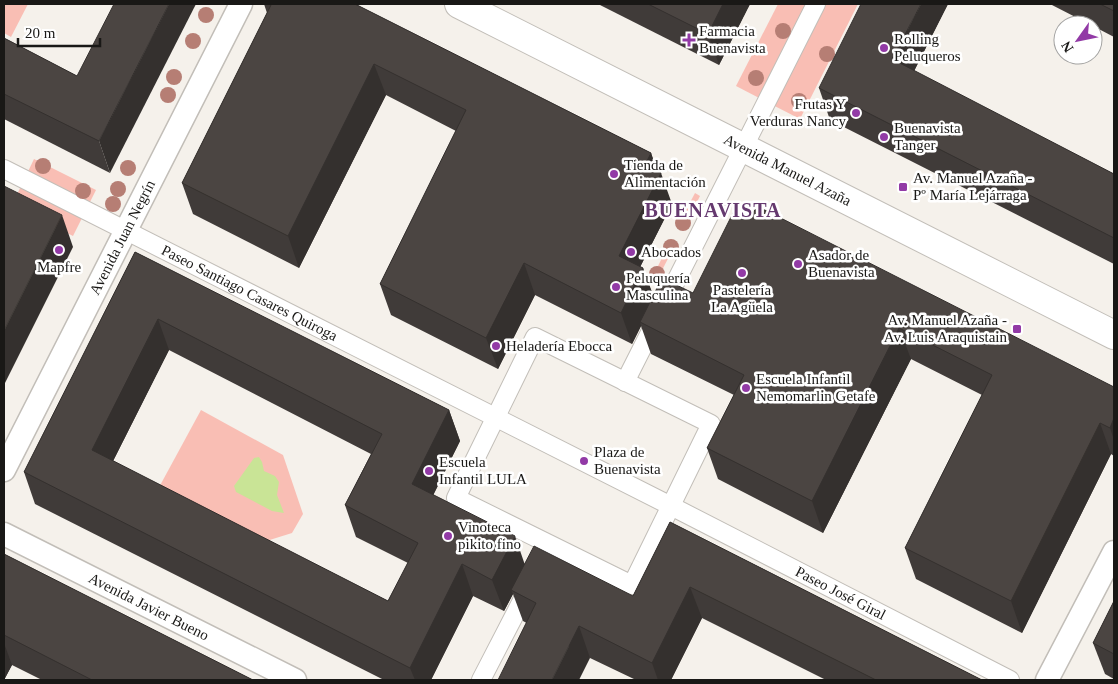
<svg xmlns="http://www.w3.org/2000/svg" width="1118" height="684" viewBox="0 0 1118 684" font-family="'Times New Roman',serif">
<rect width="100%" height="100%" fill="#f5f1eb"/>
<g fill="#f9beb4">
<polygon points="4,4 28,4 11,37 4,33"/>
<polygon points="778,4 858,4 800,119 736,86"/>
<polygon points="34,159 96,190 73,236 12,205"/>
<polygon points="695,193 700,196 683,230 677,227"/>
<polygon points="670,242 675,245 658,278 653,276"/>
<polygon points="201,410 283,455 303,514 292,533 260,543 157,491"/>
</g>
<polygon fill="#c9e496" points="259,457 262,462 264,471 275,476 279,482 277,495 284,513 272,511 236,492 234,486 254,458"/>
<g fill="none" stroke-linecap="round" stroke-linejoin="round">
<defs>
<g id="pedestrian">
<path id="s1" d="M4,169L671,506L1010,680"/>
<polygon points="535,337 711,424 632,585 456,498"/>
<polyline points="625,382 816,4"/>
<polyline points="481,680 529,587"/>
</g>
<g id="minor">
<path id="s2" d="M4,470L241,4"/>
<path id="s3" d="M4,534L295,680"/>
<polyline points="1047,680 1114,552"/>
</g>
<g id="tertiary">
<path id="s4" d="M459,4L1114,335"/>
</g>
</defs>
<use href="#pedestrian" stroke="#c2beb8" stroke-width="20"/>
<use href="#minor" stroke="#c2beb8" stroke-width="25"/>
<use href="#tertiary" stroke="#c2beb8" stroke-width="30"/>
<use href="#pedestrian" stroke="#fff" stroke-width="18"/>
<use href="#minor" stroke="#fff" stroke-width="22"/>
<use href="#tertiary" stroke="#fff" stroke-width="28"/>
</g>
<g fill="#b67e74">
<circle cx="206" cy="15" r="8"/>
<circle cx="783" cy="31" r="8"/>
<circle cx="193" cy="41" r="8"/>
<circle cx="827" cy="54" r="8"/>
<circle cx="174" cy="77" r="8"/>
<circle cx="756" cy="78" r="8"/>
<circle cx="168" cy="95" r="8"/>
<circle cx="799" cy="101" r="8"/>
<circle cx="43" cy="166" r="8"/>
<circle cx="128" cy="168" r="8"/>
<circle cx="118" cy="189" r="8"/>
<circle cx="83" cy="191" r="8"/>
<circle cx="113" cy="204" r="8"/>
<circle cx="683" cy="223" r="8"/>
<circle cx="671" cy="247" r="8"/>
<circle cx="657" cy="274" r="8"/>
</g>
<g fill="#403b39" fill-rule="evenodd">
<polygon points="264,4 355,4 651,153 657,171 672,204 640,267 643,268 653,296 693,293 750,219 1114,387 1114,456 1111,454 1022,633 916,579 905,548 982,395 911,359 823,533 718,479 707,448 734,395 651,354 641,326 632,344 535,295 498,369 391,315 380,284 456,131 386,95 299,268 193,214 182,183 267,13"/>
<polygon points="598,4 750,4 719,65"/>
<polygon points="948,4 914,71 1114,174 1114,264 830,120 819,88"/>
<polygon points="1050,4 1114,4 1114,37 1093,26 1093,25 1091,25"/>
<polygon points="4,38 77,76 110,173 4,119"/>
<path d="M135,252L449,410L460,441L433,495L525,564L633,596L670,522L982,680H826L702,618L671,680H636L590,658L523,621L513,594L504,611L473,596L431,680H384L35,504L24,472ZM169,350L371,454L345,505L356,537L408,563L388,601L113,461Z"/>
<polygon points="4,554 253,680 42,680 12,665 4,680"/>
<polygon points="1114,601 1114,679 1105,674 1093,643"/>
</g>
<g fill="#34302e">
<polygon points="169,4 196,4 110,173 99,141"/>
<polygon points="723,4 750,4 719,65 708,34"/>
<polygon points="921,4 948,4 904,91 892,59"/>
<polygon points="374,64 386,95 299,268 288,236"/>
<polygon points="651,153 659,176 661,173 672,204 630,287 619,256 645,165"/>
<polygon points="62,215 73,247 4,385 4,331"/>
<polygon points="524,263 535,295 498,369 486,338"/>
<polygon points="643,268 655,300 640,322 641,326 632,344 621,313"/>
<polygon points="158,319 169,350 103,481 92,450"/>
<polygon points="899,328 911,359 823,533 812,501"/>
<polygon points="449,410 460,441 423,516 412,484"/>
<polygon points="1114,418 1114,440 1110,428"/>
<polygon points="1100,423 1111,454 1022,633 1011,601"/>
<polygon points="515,536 526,568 511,590 513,594 504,611 492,580"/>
<polygon points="462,564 473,596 431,680 415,680 410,668"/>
<polygon points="690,587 702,618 671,680 658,680 652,663"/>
<polygon points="579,626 590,658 579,680 552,680"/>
<polygon points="4,643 12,665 4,680"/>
</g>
<g fill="#4b4542" stroke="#34302e" fill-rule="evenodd">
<polygon points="114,4 169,4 99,141 4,94 4,38 77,76"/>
<polygon points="269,4 355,4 651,153 645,165 661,173 619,256 643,268 621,313 524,263 486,338 380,284 466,110 374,64 288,236 182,183 271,5"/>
<polygon points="648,4 723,4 708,34"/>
<polygon points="861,4 921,4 892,59 1114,174 1114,238 819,88"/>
<polygon points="1100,4 1114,4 1114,11"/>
<polygon points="4,186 62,215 4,331"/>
<polygon points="757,206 1114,387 1114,418 1110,428 1100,423 1011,601 905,548 992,375 899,328 812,501 707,448 744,375 640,322 662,278 693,293 734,211 750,219"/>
<path d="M135,252L449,410L412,484L515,536L492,580L462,564L410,668L24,472ZM158,319L382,434L345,505L418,543L388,601L92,450Z"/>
<polygon points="670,522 982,680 876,680 690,587 652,663 579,626 552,680 498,680 536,603 511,590 534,546 633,596"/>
<polygon points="4,554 253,680 92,680 4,635"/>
<polygon points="1114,601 1114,654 1093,643"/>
</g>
<g fill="#923aa6" stroke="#fff" stroke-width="2">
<path d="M686.5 32.5h5v5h5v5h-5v5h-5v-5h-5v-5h5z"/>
<circle cx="884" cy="48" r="5"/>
<circle cx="856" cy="113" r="5"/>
<circle cx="884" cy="137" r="5"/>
<circle cx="614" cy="174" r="5"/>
<rect x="898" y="182" width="10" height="10" rx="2.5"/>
<circle cx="59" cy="250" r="5"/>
<circle cx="631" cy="252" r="5"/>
<circle cx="798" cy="264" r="5"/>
<circle cx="742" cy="273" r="5"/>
<circle cx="616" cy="287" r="5"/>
<rect x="1012" y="324" width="10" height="10" rx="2.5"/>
<circle cx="496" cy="346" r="5"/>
<circle cx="746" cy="388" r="5"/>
<circle cx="584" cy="461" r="5"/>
<circle cx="429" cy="471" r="5"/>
<circle cx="448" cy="536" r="5"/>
</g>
<g text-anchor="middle" stroke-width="5" stroke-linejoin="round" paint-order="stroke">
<g font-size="15" fill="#191816" stroke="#fff" text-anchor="start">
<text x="699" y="36">Farmacia<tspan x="699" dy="17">Buenavista</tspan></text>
<text x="894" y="44">Rolling<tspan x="894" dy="17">Peluqueros</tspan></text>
<text x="846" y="109" text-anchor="end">Frutas Y<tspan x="846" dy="17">Verduras Nancy</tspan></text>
<text x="894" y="133">Buenavista<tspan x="894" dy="17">Tanger</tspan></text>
<text x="624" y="170">Tienda de<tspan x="624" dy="17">Alimentación</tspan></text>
<text x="913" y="183">Av. Manuel Azaña -<tspan x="913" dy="17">Pº María Lejárraga</tspan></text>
<text x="641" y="257">Abocados</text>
<text x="808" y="260">Asador de<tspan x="808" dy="17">Buenavista</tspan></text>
<text x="59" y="272" text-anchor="middle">Mapfre</text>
<text x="626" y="283">Peluquería<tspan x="626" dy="17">Masculina</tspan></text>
<text x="742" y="295" text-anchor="middle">Pastelería<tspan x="742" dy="17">La Agüela</tspan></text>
<text x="1007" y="325" text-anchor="end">Av. Manuel Azaña -<tspan x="1007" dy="17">Av. Luis Araquistain</tspan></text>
<text x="506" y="351">Heladería Ebocca</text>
<text x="756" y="384">Escuela Infantil<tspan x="756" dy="17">Nemomarlin Getafe</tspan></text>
<text x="594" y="457">Plaza de<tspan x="594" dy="17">Buenavista</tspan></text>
<text x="439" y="467">Escuela<tspan x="439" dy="17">Infantil LULA</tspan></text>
<text x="458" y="532">Vinoteca<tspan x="458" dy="17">pikito fino</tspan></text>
</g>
<g font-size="15" fill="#191816" stroke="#fff">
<text dy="5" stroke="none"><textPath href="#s4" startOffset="368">Avenida Manuel Azaña</textPath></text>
<text dy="5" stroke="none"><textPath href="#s2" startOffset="261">Avenida Juan Negrín</textPath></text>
<text dy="5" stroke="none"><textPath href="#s1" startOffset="275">Paseo Santiago Casares Quiroga</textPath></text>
<text dy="5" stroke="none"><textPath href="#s1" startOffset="938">Paseo José Giral</textPath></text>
<text dy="5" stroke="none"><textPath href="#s3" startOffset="162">Avenida Javier Bueno</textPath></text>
</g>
<g font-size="20" font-weight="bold" letter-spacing="1" fill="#65396f" stroke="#fff">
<text x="713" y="217">BUENAVISTA</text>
</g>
</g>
<rect width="1118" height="684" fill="none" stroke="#191816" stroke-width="10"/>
<g transform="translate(1078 40) rotate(237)"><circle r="24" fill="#ffffff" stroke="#a3a3a2"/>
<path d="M0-4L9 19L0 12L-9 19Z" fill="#923aa6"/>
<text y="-8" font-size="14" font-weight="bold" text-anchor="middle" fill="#191816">N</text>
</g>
<path d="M18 38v8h82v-8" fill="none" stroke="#191816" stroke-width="2.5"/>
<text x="25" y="38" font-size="15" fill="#191816" stroke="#ffffff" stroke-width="4" paint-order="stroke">20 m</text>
</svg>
